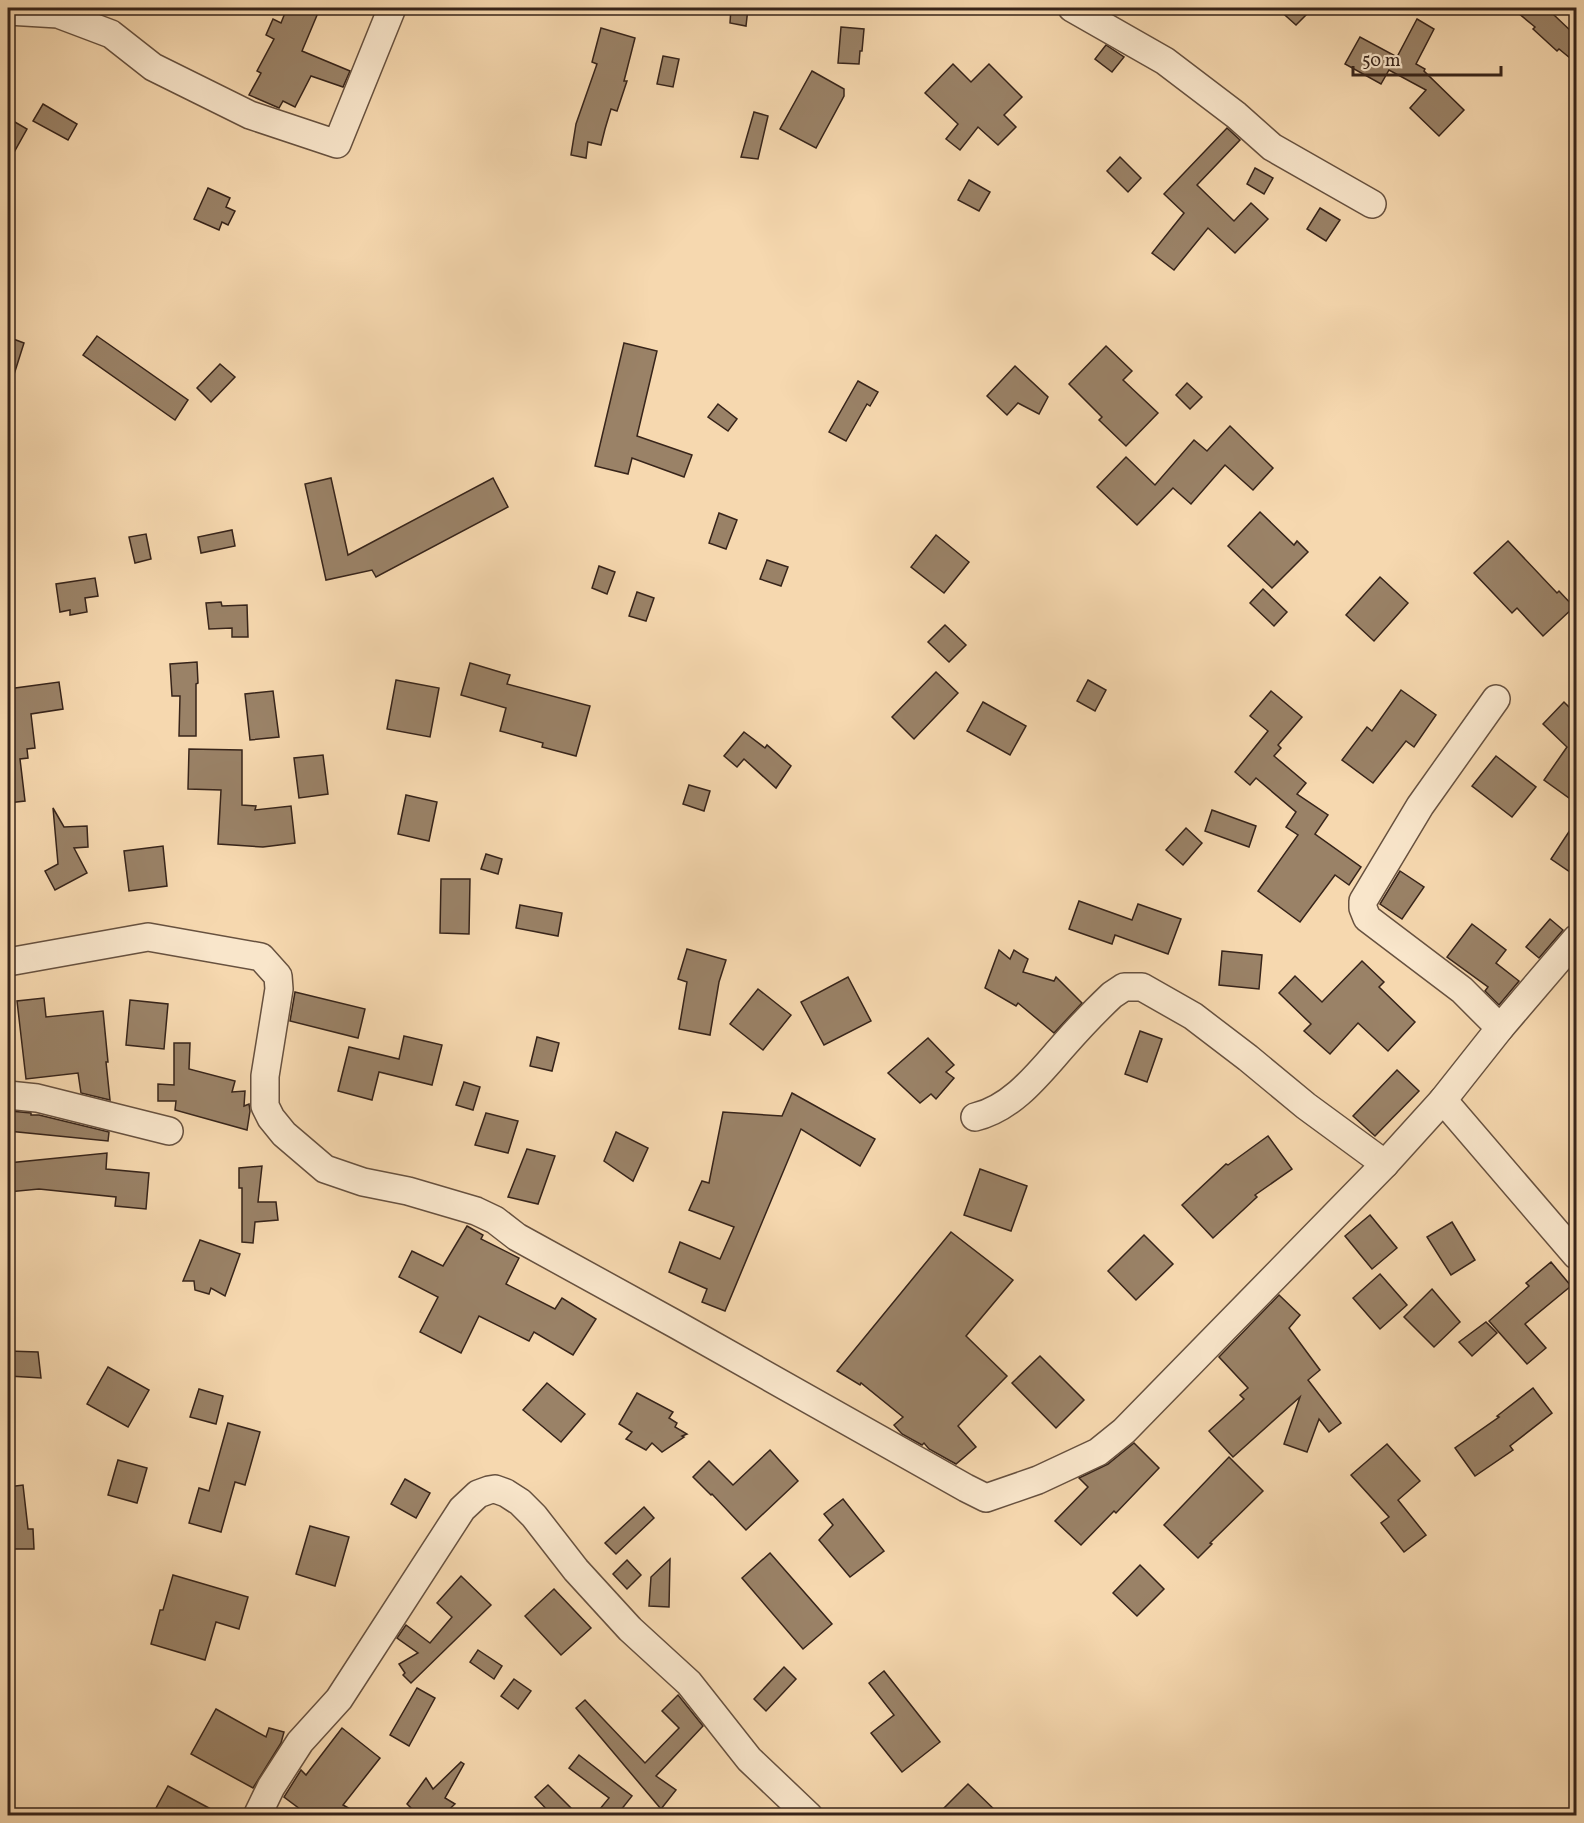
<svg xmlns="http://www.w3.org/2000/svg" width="1584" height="1823" viewBox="0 0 1584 1823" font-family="Vollkorn,serif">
<rect width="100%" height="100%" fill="#f6d8af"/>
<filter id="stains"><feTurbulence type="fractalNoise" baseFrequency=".00333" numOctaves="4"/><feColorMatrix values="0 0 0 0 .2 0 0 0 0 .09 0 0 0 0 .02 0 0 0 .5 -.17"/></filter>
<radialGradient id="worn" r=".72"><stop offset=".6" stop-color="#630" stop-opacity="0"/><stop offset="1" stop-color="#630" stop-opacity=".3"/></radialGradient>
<g fill="#9a8267" stroke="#37241a" stroke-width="1.5">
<polygon points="287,8 320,8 302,51 350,71 343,87 311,76 295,107 283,101 279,108 249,95 261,73 257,71 274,39 266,35 273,19 281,23"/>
<polygon points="731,8 748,8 746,26 730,23"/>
<polygon points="1277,8 1313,8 1296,25"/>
<polygon points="1512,8 1560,8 1554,15 1573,33 1570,37 1576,43 1576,63 1559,49 1557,51 1533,29 1535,27"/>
<polygon points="1417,19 1434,29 1416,64 1425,69 1424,71 1464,110 1439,136 1410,108 1426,90 1389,70 1381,84 1345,64 1360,37 1397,57"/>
<polygon points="841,27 864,29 862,51 860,51 859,64 838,63"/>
<polygon points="601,28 635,38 624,81 627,81 617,111 611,109 605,129 601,145 588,142 586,158 571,155 576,124 597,64 592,62"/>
<polygon points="1106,45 1124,57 1112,72 1095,59"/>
<polygon points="663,56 679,59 673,87 657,84"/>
<polygon points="953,64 971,82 989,64 1022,97 1004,115 1016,127 998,145 978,127 960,150 946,139 958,124 925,93"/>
<polygon points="812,71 844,89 844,96 816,148 780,129"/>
<polygon points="43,104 77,124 68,140 33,121"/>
<polygon points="754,112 768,116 758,159 741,157"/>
<polygon points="8,118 27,129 8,163"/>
<polygon points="1227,128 1240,140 1197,185 1234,221 1251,203 1268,219 1235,253 1208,228 1174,270 1152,253 1184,213 1164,194"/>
<polygon points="1120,157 1141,178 1128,192 1107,171"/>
<polygon points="1255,168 1273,178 1264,194 1247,184"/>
<polygon points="969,180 990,192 979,211 958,200"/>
<polygon points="208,188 230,198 226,207 235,211 228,225 222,222 219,230 194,219"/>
<polygon points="1320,208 1340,220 1326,241 1307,229"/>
<polygon points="97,336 188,400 175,420 83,355"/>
<polygon points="8,337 24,343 11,384 8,384"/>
<polygon points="624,343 657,351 637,436 692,455 684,477 632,458 628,474 595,466"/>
<polygon points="1106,346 1132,371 1123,380 1158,413 1126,446 1099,420 1102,417 1069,384"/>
<polygon points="220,364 235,377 211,402 197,388"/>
<polygon points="1015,366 1048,397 1039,414 1018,403 1007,415 987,396"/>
<polygon points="858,381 878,392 870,406 867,404 846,441 829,432"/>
<polygon points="1187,383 1202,397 1190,409 1176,395"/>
<polygon points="718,404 737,419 728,431 708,417"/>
<polygon points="1230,426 1273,468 1253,490 1225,465 1191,504 1173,488 1137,525 1097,487 1126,457 1155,485 1194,440 1207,451"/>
<polygon points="331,478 348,555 493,478 508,507 376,577 372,570 326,580 305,484"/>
<polygon points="1260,512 1294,545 1297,541 1308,552 1272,588 1228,546"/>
<polygon points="719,513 737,520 726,549 709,543"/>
<polygon points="232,530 235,546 201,553 198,537"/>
<polygon points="146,534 151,559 135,563 129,537"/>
<polygon points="936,535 969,562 944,593 911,567"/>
<polygon points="1508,541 1557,593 1559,591 1574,607 1543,636 1517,608 1512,613 1474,573"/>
<polygon points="767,560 788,567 781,586 760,579"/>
<polygon points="599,566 615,572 607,594 592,588"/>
<polygon points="1380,577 1408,603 1374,641 1346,615"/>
<polygon points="95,578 98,596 85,598 87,612 70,615 70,610 60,612 56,584"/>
<polygon points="1263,589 1287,612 1274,626 1250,603"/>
<polygon points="637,592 654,598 646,621 629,616"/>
<polygon points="221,602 222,606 247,605 248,637 232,637 232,628 209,629 206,603"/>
<polygon points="945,625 966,645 949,662 928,642"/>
<polygon points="197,662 198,683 196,684 196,736 179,736 180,696 172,696 170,664"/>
<polygon points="470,663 510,675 507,684 590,706 576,756 542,747 543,743 500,731 506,708 461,695"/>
<polygon points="936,672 958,693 914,739 892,717"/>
<polygon points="396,680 439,688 430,737 387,729"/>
<polygon points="1088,680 1106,690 1095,711 1077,701"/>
<polygon points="59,682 63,709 31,714 35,748 27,749 28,758 20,759 25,801 8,803 8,689"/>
<polygon points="1401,690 1436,715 1414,747 1406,741 1373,783 1342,760 1367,727 1372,731"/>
<polygon points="273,691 279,737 250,740 245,694"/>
<polygon points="1271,691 1302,717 1278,745 1281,748 1274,756 1306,783 1297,794 1328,815 1315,834 1361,867 1349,885 1335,875 1300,922 1258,891 1298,835 1286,827 1296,812 1256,778 1250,785 1235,772 1268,731 1250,716"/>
<polygon points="1576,698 1576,803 1544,780 1567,747 1543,724 1564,702 1569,707"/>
<polygon points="983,702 1026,726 1010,755 967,731"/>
<polygon points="744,732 765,748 767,745 791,766 776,788 744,759 737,767 724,756"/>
<polygon points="189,749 242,750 242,805 256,806 255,810 291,806 295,843 263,847 218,844 221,790 188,789"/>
<polygon points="323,755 328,794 299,798 294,758"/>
<polygon points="1496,756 1536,787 1512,817 1472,786"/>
<polygon points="689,785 710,791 704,811 683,804"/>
<polygon points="406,795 437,802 429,841 398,834"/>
<polygon points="53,808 64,827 87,826 88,847 74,848 87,873 55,890 45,871 58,864"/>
<polygon points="1212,810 1256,826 1249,847 1205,831"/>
<polygon points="1576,821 1576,876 1551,859"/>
<polygon points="1186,828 1202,843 1183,865 1166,850"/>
<polygon points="163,846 167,886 129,891 124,851"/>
<polygon points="486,854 502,859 498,874 481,869"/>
<polygon points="1400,871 1424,887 1402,919 1380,904"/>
<polygon points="441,879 470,879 469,934 440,933"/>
<polygon points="1079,901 1132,920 1138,904 1181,919 1168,954 1115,935 1112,944 1069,929"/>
<polygon points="520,905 562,913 558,936 516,928"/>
<polygon points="1550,919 1563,930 1539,958 1526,947"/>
<polygon points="1472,924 1506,950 1496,963 1519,981 1499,1005 1485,991 1488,987 1447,957"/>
<polygon points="687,949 726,960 719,982 710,1035 679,1029 687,982 678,979"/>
<polygon points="999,950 1010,959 1014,950 1028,959 1023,972 1054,981 1056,977 1082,1003 1054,1033 1018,1003 1016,1006 985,988"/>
<polygon points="1222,951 1262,955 1259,989 1219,985"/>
<polygon points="1362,961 1384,982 1379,987 1415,1022 1388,1051 1358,1023 1330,1054 1304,1031 1311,1024 1279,993 1295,976 1322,1002"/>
<polygon points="848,977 871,1021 824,1045 801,1002"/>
<polygon points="758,989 791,1015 763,1050 730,1024"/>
<polygon points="295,992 365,1009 358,1038 290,1021"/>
<polygon points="44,998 46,1017 103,1011 108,1062 106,1062 110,1100 81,1093 78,1073 26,1079 17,1001"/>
<polygon points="130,1000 168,1004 164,1049 126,1045"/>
<polygon points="1140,1031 1162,1039 1147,1082 1125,1074"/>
<polygon points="404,1036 442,1045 432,1085 379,1072 372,1100 338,1091 349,1047 399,1059"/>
<polygon points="537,1037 559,1043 552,1071 530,1066"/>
<polygon points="928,1038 954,1065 946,1072 954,1078 936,1099 931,1094 920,1103 888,1073"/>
<polygon points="174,1043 190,1043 189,1069 235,1081 232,1092 245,1091 244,1106 249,1104 250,1111 247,1130 175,1110 176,1101 158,1101 158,1084 174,1085"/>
<polygon points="1397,1070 1419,1091 1375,1136 1353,1116"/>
<polygon points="464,1082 480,1087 473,1110 456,1105"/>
<polygon points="792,1093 875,1139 860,1166 801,1129 725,1311 702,1302 707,1289 669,1272 680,1242 720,1259 734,1227 689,1210 702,1181 709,1183 723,1112 782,1116"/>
<polygon points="10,1111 31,1113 31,1115 39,1115 109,1132 108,1141 8,1131"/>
<polygon points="486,1113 518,1121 508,1153 475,1145"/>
<polygon points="616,1132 648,1148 633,1181 604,1161"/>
<polygon points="1268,1136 1292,1169 1255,1195 1257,1197 1213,1238 1182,1205 1226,1164 1228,1165"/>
<polygon points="527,1149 555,1156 538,1204 508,1197"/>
<polygon points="107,1153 106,1169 149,1173 146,1209 115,1206 116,1197 39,1189 8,1192 8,1163"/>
<polygon points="262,1166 258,1202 276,1202 278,1220 255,1222 253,1243 242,1242 242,1188 239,1188 239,1168"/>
<polygon points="980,1169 1027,1186 1011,1231 964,1215"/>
<polygon points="1370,1215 1397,1248 1372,1269 1345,1236"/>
<polygon points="1452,1222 1475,1260 1451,1275 1427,1237"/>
<polygon points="467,1226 483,1235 481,1239 519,1258 506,1284 555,1309 562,1298 596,1319 573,1355 534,1332 529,1341 479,1316 461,1353 420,1332 438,1297 399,1277 412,1251 443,1266"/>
<polygon points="951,1232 1013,1280 966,1336 1007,1376 958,1426 976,1447 956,1464 929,1449 924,1443 922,1445 902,1434 894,1425 903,1417 861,1383 860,1385 837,1371"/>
<polygon points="1144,1235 1173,1264 1136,1300 1108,1271"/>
<polygon points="200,1240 240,1254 225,1296 211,1288 209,1294 195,1290 194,1281 183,1281"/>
<polygon points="1551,1262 1571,1286 1525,1324 1546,1348 1527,1364 1489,1321 1529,1286 1526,1283"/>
<polygon points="1380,1274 1407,1305 1380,1329 1353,1298"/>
<polygon points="1432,1289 1460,1322 1434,1347 1404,1317"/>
<polygon points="1279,1295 1300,1315 1289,1328 1320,1370 1308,1380 1341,1423 1329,1432 1319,1419 1307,1452 1284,1444 1300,1397 1233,1457 1209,1431 1244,1399 1240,1395 1248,1388 1219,1357"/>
<polygon points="1486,1322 1497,1333 1472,1356 1459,1342"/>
<polygon points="8,1351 38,1352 41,1378 9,1376"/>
<polygon points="1040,1356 1084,1400 1056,1428 1012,1383"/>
<polygon points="108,1367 149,1390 128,1427 87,1404"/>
<polygon points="547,1383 585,1414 561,1442 523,1410"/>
<polygon points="1533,1388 1552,1413 1510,1446 1513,1450 1475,1476 1455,1448 1499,1417 1497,1416"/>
<polygon points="199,1389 223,1396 216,1424 190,1417"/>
<polygon points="637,1393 673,1412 669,1418 677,1423 675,1427 687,1434 682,1436 684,1437 662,1452 652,1443 646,1450 626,1439 632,1432 619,1424"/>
<polygon points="228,1423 260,1432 245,1485 235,1482 221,1532 189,1523 199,1488 209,1491"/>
<polygon points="1134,1443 1159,1468 1116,1513 1114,1511 1081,1545 1055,1521 1088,1487 1079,1478 1108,1464"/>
<polygon points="1387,1444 1420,1481 1398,1500 1426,1535 1404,1552 1381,1523 1389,1517 1351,1475"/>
<polygon points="770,1450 798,1481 746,1530 712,1494 711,1495 693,1477 709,1461 733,1485"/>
<polygon points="1229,1457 1263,1491 1210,1543 1212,1544 1198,1558 1164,1525"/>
<polygon points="118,1460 147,1468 137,1503 108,1495"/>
<polygon points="405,1479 430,1493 416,1518 391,1504"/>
<polygon points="23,1485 28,1529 33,1529 34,1549 8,1549 8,1487"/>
<polygon points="843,1499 884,1551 850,1577 819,1540 833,1525 824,1514"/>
<polygon points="644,1507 654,1518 616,1554 605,1543"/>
<polygon points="310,1526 349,1537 335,1586 296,1574"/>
<polygon points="770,1553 832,1624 803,1649 742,1578"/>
<polygon points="670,1559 669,1607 649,1606 651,1577"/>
<polygon points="627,1560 641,1575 627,1589 613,1574"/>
<polygon points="1140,1565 1164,1589 1137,1616 1113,1593"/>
<polygon points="173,1575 248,1597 239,1629 216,1622 205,1660 151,1644 160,1610 163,1610"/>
<polygon points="461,1576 491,1605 411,1683 403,1675 405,1673 399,1664 418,1653 397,1638 406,1625 430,1643 452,1617 437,1603"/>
<polygon points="554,1589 591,1628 561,1655 525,1616"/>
<polygon points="478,1650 502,1666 494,1679 470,1662"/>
<polygon points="784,1667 796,1679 766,1711 754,1699"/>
<polygon points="884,1671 940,1742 902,1772 871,1733 894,1715 869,1683"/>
<polygon points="514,1679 531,1691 518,1709 501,1696"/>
<polygon points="417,1688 435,1698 409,1746 390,1735"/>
<polygon points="678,1695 703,1726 656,1776 676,1790 661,1809 576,1708 585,1700 645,1763 679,1728 662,1711"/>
<polygon points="216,1709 266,1737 269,1728 284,1732 281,1743 253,1788 191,1754"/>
<polygon points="342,1728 380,1758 343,1805 361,1815 308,1815 284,1797 301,1770 306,1775"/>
<polygon points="579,1755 632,1796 617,1815 595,1815 609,1798 569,1768"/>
<polygon points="461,1762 464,1764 445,1798 455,1804 443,1815 418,1815 407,1804 426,1778 433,1789"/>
<polygon points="968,1784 1000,1815 937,1815"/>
<polygon points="548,1785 578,1815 552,1815 535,1797"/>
<polygon points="168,1786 222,1815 169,1815 156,1808"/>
</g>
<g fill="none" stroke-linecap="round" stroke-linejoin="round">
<defs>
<g id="minor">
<polyline points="1072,8 1165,61 1236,115 1272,147 1372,204"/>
<polyline points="8,11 58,14 111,34 153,67 250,115 337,144 392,8"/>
<polyline points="1496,699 1420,806 1363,901 1363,908 1367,918 1462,990 1500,1028"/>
<polyline points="8,962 148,937 261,957 278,976 279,989 265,1076 265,1106 271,1118 284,1134 325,1169 363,1182 408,1191 476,1211 495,1220 517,1237 677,1325 966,1488 986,1498 1038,1480 1098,1452 1124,1431 1385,1164 1443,1100 1500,1028 1576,939"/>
<polyline points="8,1095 37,1098 169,1131"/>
<polyline points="1443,1100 1576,1255"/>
<path d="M975,1117C1013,1108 1039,1073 1064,1045C1079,1028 1095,1011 1112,995L1124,987H1142L1193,1016L1248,1058L1306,1106L1385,1164"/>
<polyline points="257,1816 271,1787 300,1742 339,1699 462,1509 478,1494 489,1490 495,1489 506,1493 520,1502 534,1516 576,1570 630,1629 689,1683 749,1759 809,1816"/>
</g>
</defs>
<use href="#minor" stroke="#67513f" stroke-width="30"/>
<use href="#minor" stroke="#f9e6cb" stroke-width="27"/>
</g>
<rect width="1584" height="1823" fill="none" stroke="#f6d8af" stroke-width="30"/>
<rect x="9" y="9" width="1566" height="1805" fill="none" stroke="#37241a" stroke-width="3"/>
<rect x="15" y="15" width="1554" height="1793" fill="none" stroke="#37241a" stroke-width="1.5"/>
<path d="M1353 66v9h148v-9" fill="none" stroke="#37241a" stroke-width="3"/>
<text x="1362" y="66" font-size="18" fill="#37241a" stroke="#f9e6cb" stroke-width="4.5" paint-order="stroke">50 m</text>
<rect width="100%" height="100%" filter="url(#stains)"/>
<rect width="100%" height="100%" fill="url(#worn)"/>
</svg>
